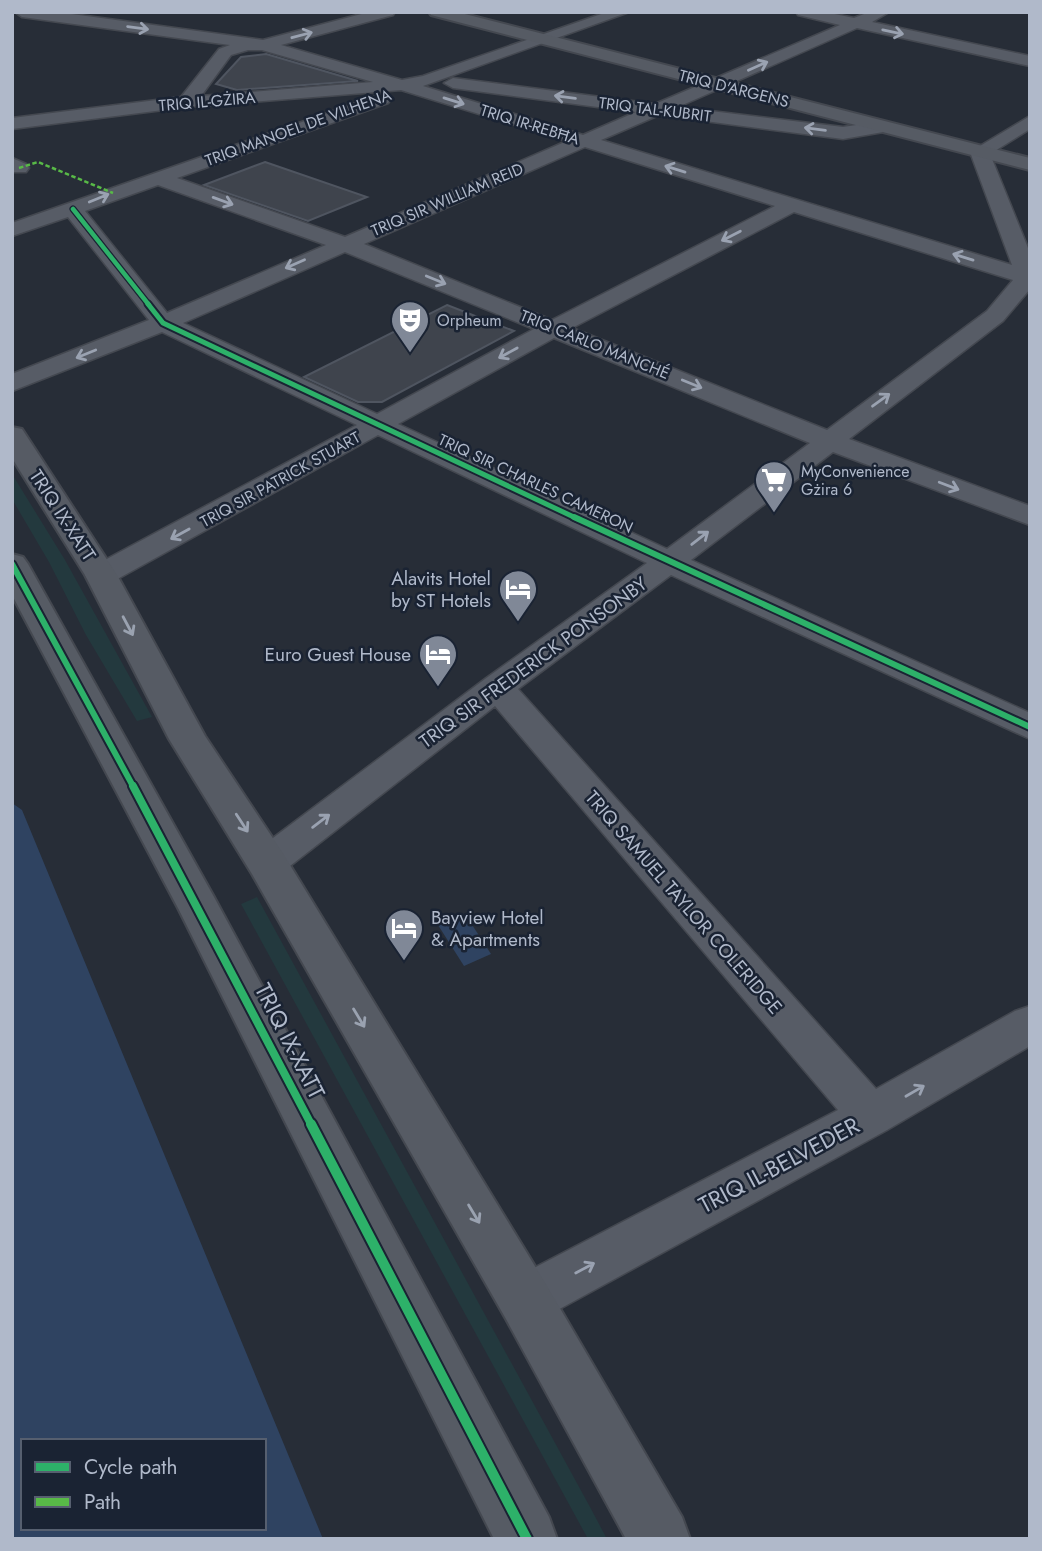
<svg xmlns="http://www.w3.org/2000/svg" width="1042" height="1551" viewBox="0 0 1042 1551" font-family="Jost,sans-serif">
<rect width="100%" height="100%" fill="#272d37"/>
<g fill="#23393e">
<polygon points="12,474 65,560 152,717 137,721 86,635 49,562 12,499"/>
<polygon points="257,897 590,1507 607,1539 588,1539 241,904"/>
</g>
<g fill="#2f4361" fill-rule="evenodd">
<path d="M12,803L22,810L323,1539H12ZM23,1441H264V1528H23Z"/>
<polygon points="465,914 491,954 464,966 438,925"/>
</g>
<g fill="#3f444d" stroke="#4f5560" stroke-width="2">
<polygon points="266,54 358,81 237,90 216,84 241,57"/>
<polygon points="265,162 367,197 308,221 204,185"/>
<polygon points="447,305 514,331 382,402 358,402 304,377"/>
</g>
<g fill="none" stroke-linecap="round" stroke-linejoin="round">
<defs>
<g id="minor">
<path d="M15,12H57L263,40L369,12H395L393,15L281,45L402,80L423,76L607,12H629L423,86L583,135L636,112L453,88L444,83L453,78L655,104L840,25L798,15L796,12H825L854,18L869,12H889L872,22L1030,56V66L857,28L678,107L843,127L883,121L889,123L892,127L889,131L843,139L659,115L601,140L1012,265L970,152L1030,116V129L990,154L1030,253V289L1003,321L849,439L1030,506V525L833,452L691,560L1030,713V739L671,575L518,689L876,1089L1015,1011L1030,1006V1046L887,1130L543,1318L525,1325L507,1318L499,1300L507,1282L838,1110L495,706L281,873L267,878L253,873L247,863L253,853L485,679L647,563L378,435L112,582L101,584L90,582L85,575L90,568L357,425L162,332L12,391V374L149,320L68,217L12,236V223L382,94L388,95L391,99L388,103L177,178L345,237L567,141L401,90L187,107L12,129V118L181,97L219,49L230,45L22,17ZM248,50H262L373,82L201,96L231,55ZM585,147L775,206L552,320L364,244ZM158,185L326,245L167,313L85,211ZM794,212L1013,280L987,311L827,430L572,328ZM345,252L534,329L377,414L183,323ZM554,338L810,443L667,549L398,424Z"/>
<polygon points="12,158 26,164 29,168 26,172 12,172"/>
</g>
<g id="secondary">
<polygon points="429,12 457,12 1030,158 1030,170 431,15"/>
<polygon points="12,427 22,429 117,575 205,736 282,852 544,1281 682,1517 690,1539 626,1539 506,1319 252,874 169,739 85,575 12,458"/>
<polygon points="12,554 23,557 28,564 214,897 549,1517 557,1539 494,1539 178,908 12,595"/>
</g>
</defs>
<use href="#minor" stroke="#444850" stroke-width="3"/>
<use href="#secondary" stroke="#444850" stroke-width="4"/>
<use href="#minor" fill="#575c66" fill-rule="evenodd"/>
<use href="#secondary" fill="#565b64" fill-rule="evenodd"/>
<polyline stroke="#58b947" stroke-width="2.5" stroke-dasharray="4.5 2.5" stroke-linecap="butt" points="19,168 38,162 113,193"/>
<defs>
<polyline id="cycleway-far4" points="73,209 149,305"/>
<polyline id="cycleway-far3" points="148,304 163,323 578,519"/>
<g id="cycleway-far2">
<polyline points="574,517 1030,727"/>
<polyline points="12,564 134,788"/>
</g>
<polyline id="cycleway-far1" points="133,786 312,1126"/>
<polyline id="cycleway" points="311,1124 527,1539"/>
</defs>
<use href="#cycleway-far4" stroke="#1a2333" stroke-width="7"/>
<use href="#cycleway-far3" stroke="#1a2333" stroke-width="9"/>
<use href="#cycleway-far2" stroke="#1a2333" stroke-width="10"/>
<use href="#cycleway-far1" stroke="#1a2333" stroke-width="12"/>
<use href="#cycleway" stroke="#1a2333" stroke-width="14"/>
<use href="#cycleway-far4" stroke="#2db169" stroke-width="4.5"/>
<use href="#cycleway-far3" stroke="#2db169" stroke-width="5"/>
<use href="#cycleway-far2" stroke="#2db169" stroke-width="6"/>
<use href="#cycleway-far1" stroke="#2db169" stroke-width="8"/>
<use href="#cycleway" stroke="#2db169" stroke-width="10"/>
</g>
<defs><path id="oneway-shaft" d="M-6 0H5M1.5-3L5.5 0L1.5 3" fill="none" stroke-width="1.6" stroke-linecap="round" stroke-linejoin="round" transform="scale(1.75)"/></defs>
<g stroke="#9aa2b1">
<use href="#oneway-shaft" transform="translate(138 28) rotate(8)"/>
<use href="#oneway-shaft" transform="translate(893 32) rotate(12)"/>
<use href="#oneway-shaft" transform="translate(302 35) rotate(-15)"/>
<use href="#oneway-shaft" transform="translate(758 66) rotate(-24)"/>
<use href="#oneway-shaft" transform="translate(565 97) rotate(-173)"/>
<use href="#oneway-shaft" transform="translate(454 101) rotate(17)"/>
<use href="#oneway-shaft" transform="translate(815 129) rotate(-173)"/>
<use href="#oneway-shaft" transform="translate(675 169) rotate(-163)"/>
<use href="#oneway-shaft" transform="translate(99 198) rotate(-22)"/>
<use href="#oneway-shaft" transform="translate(223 201) rotate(20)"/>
<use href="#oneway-shaft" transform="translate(731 236) rotate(153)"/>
<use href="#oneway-shaft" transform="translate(963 257) rotate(-163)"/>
<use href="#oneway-shaft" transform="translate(295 264) rotate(156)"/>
<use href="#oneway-shaft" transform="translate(436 280) rotate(22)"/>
<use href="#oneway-shaft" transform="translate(508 353) rotate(151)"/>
<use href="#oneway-shaft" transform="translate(86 354) rotate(158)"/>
<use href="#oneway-shaft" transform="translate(692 384) rotate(22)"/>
<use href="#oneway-shaft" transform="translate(881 400) rotate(-36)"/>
<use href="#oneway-shaft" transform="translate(949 486) rotate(21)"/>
<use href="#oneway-shaft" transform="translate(180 534) rotate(151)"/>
<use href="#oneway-shaft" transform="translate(700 538) rotate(-38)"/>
<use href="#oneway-shaft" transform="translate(321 821) rotate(-37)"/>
<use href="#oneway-shaft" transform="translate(915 1091) rotate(-30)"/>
<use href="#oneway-shaft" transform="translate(585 1268) rotate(-28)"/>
</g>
<g stroke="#9aa2b0">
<use href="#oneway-shaft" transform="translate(128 626) rotate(62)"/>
<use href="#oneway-shaft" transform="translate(242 823) rotate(57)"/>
<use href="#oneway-shaft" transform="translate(359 1018) rotate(59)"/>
<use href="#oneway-shaft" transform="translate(474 1214) rotate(59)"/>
</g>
<defs>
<symbol id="theatre-pin" viewBox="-11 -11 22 30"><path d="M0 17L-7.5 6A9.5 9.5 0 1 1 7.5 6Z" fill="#808897" stroke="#1a2333"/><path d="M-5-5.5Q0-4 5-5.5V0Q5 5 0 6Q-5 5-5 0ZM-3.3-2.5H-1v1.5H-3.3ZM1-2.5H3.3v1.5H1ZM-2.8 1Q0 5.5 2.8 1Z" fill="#fff"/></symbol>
<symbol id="supermarket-pin" viewBox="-11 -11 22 30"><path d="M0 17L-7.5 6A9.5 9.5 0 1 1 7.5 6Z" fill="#808897" stroke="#1a2333"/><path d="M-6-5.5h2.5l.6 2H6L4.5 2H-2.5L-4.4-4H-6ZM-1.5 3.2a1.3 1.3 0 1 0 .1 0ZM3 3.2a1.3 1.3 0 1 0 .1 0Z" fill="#fff"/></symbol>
<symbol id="hotel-pin" viewBox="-11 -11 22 30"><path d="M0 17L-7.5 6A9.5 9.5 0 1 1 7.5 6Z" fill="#808897" stroke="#1a2333"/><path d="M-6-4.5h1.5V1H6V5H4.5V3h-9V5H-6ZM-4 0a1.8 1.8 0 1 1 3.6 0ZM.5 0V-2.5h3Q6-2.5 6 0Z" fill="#fff"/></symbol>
</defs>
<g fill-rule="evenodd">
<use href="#theatre-pin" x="388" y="298" width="44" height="60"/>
<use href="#supermarket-pin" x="752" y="458" width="44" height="60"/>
<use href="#hotel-pin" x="496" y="567" width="44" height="60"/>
<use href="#hotel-pin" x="416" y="632" width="44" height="60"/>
<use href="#hotel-pin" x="382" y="906" width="44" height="60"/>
</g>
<g text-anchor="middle" stroke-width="5" stroke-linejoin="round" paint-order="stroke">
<g font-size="16" fill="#b0b9ca" stroke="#1a2333">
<text transform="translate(734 88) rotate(14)" y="6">TRIQ D'ARGENS</text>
<text transform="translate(207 101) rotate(-5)" y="6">TRIQ IL-GŻIRA</text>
<text transform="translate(655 109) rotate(7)" y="6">TRIQ TAL-KUBRIT</text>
<text transform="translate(530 124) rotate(17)" y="6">TRIQ IR-REBĦA</text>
<text transform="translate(298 127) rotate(-20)" y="6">TRIQ MANOEL DE VILHENA</text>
<text transform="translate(447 199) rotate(-23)" y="6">TRIQ SIR WILLIAM REID</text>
<text transform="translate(595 344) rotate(22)" y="6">TRIQ CARLO MANCHÉ</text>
<text transform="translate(280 479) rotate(-29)" y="6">TRIQ SIR PATRICK STUART</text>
<text transform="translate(536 483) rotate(25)" y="6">TRIQ SIR CHARLES CAMERON</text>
</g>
<g font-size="16" fill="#b0b9ca" stroke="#1a2333" text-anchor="start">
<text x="437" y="326">Orpheum</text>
<text x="801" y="477">MyConvenience<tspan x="801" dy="18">Gżira 6</tspan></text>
</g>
<g font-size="19" fill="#b0b9ca" stroke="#1a2333">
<text transform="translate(63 515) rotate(57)" y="7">TRIQ IX-XATT</text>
<text transform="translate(533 662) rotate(-36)" y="7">TRIQ SIR FREDERICK PONSONBY</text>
<text transform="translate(684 902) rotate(49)" y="7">TRIQ SAMUEL TAYLOR COLERIDGE</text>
</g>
<g font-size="19" fill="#b0b9ca" stroke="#1a2333" text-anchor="end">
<text x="491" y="585">Alavits Hotel<tspan x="491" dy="22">by ST Hotels</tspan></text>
<text x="411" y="661">Euro Guest House</text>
<text x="431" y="924" text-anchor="start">Bayview Hotel<tspan x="431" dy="22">&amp; Apartments</tspan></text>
</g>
<g font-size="23" fill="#b0b9ca" stroke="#1a2333">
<text transform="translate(290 1041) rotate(63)" y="8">TRIQ IX-XATT</text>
<text transform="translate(779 1165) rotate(-28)" y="8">TRIQ IL-BELVEDER</text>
</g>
</g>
<rect width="1042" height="1551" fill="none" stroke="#b0b9ca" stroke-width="28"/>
<rect x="21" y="1439" width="245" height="91" fill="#1a2333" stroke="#565f6f" stroke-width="2"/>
<rect x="35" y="1462" width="35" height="10" fill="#2db169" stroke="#565f6f" stroke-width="2"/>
<text x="84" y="1474" font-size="21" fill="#b0b9ca">Cycle path</text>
<rect x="35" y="1497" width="35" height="10" fill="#58b947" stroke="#565f6f" stroke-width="2"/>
<text x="84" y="1509" font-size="21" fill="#b0b9ca">Path</text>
</svg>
